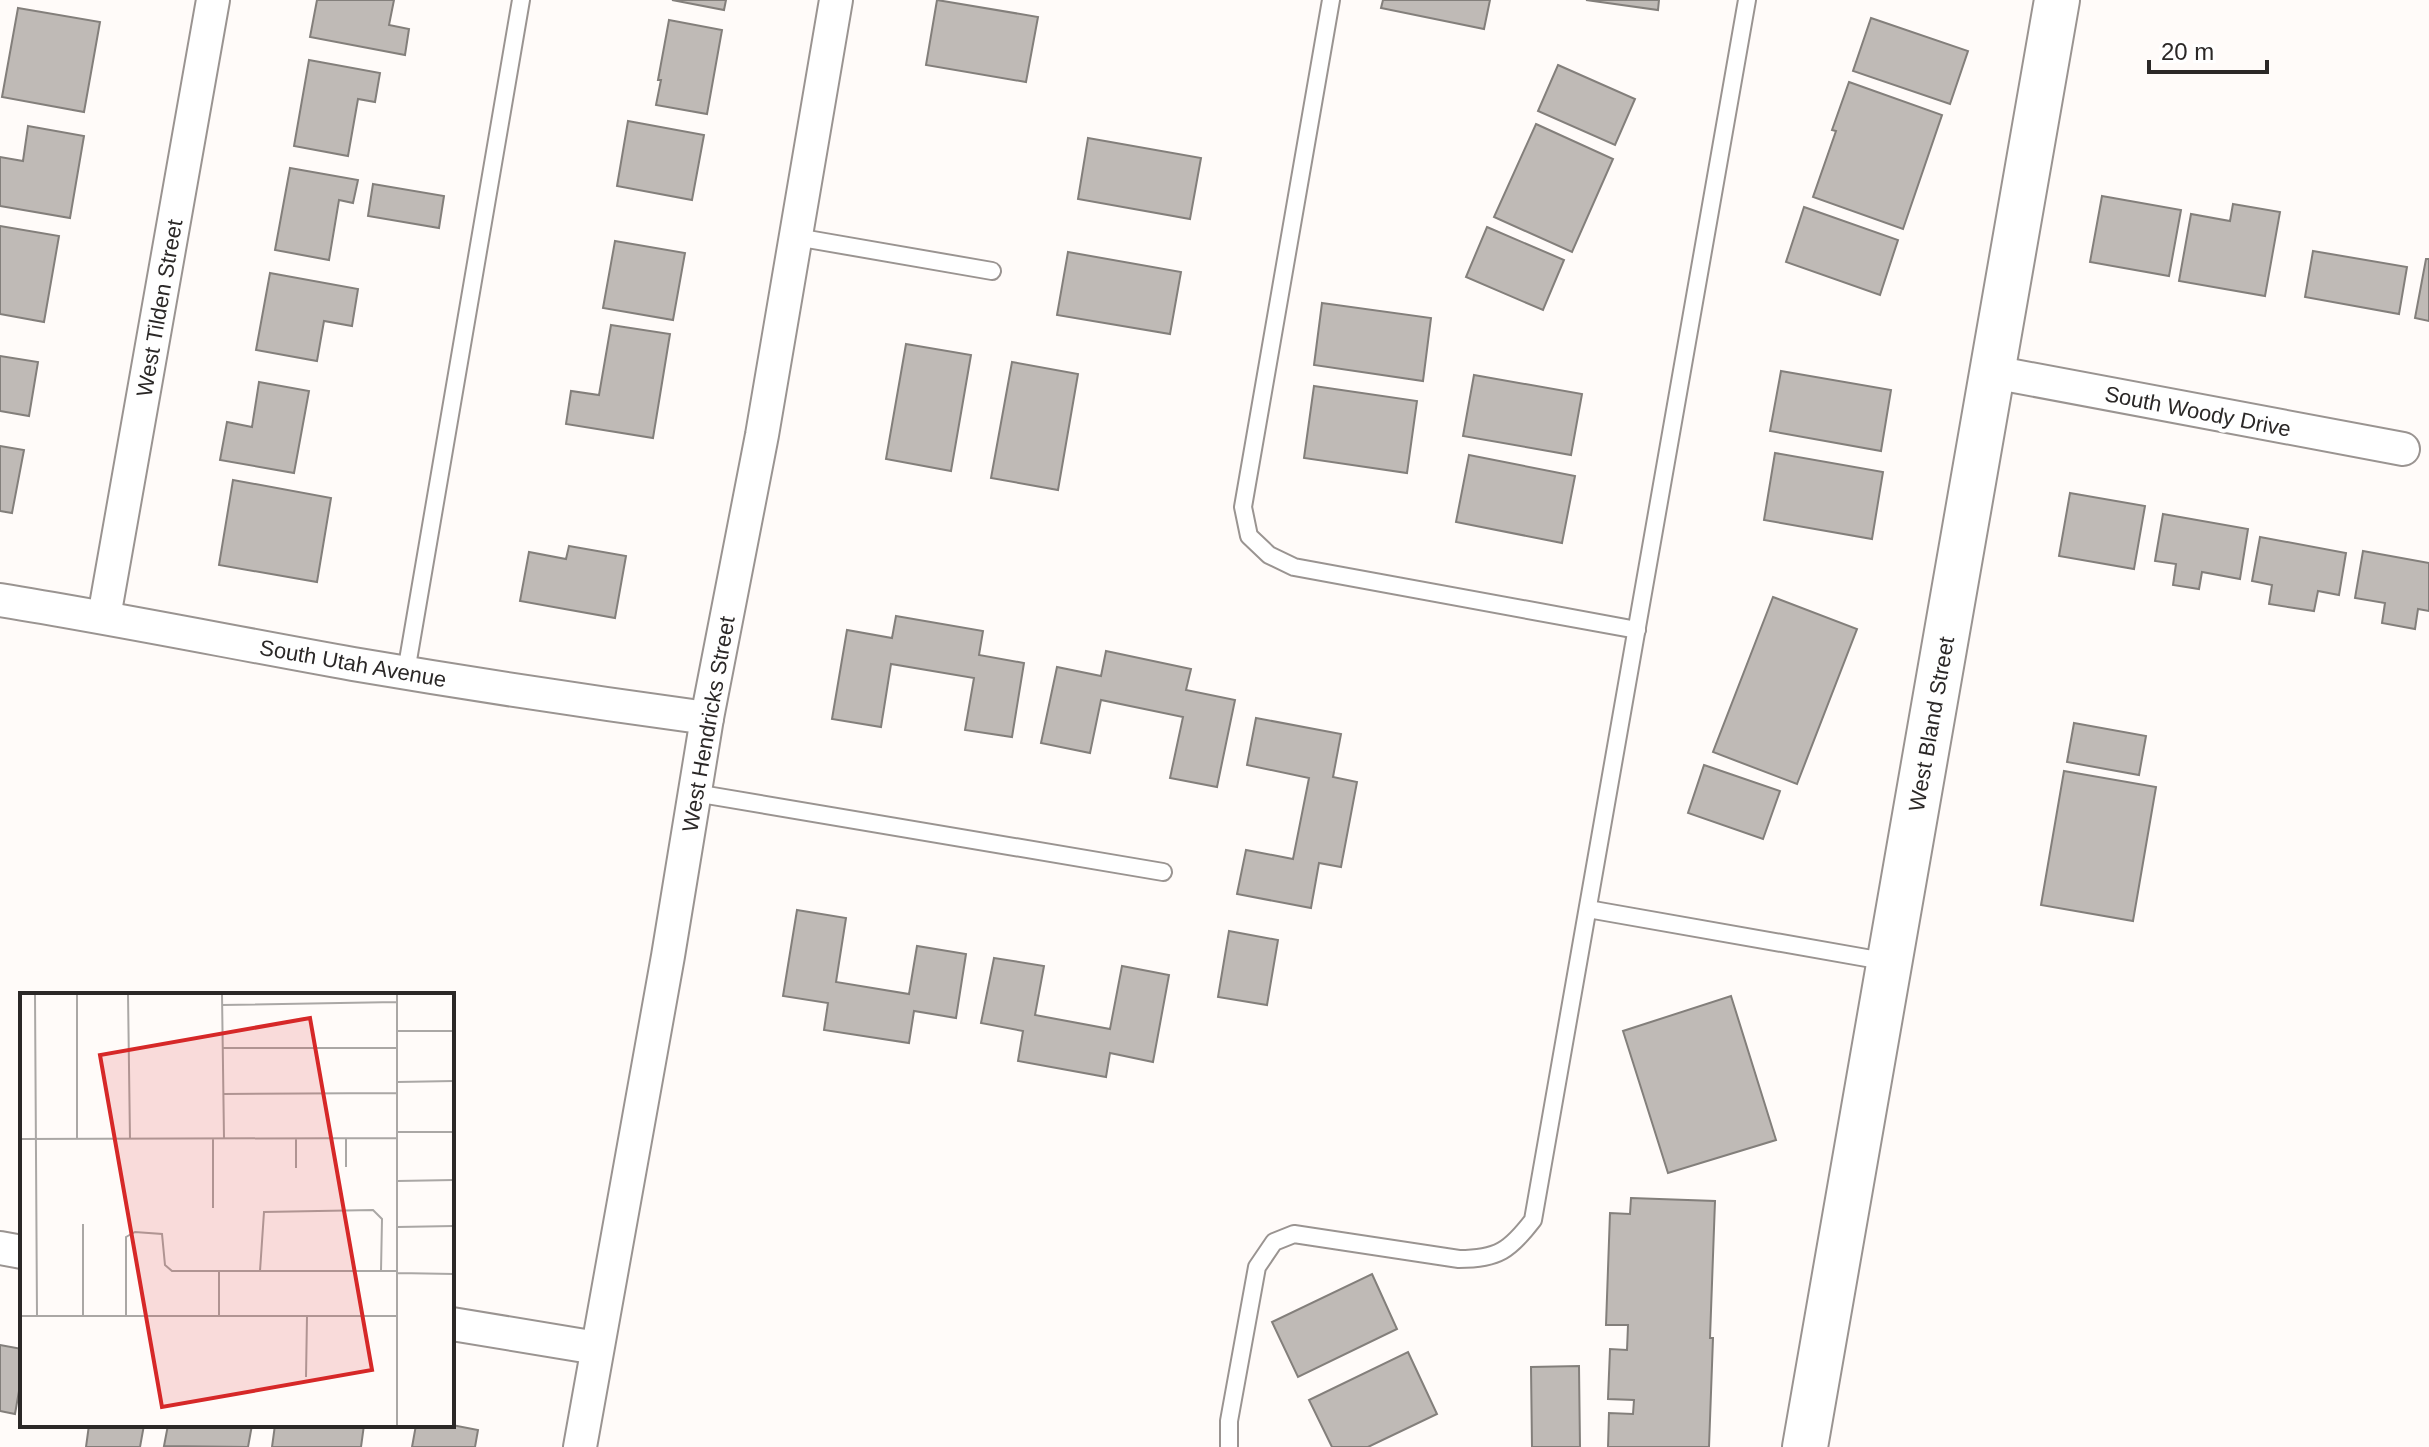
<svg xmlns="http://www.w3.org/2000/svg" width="2429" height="1447" viewBox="0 0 2429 1447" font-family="Arial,sans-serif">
<rect width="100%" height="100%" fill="#fffbf9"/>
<g fill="#bfbab6" stroke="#837f7b" stroke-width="2">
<polygon points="317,0 394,0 389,25 409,29 405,55 310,37"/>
<polygon points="672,0 726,0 724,10"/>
<polygon points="937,0 1038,17 1026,82 926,65"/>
<polygon points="1383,0 1490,0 1484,29 1381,8"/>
<polygon points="1586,0 1659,0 1658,10"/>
<polygon points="18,8 100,22 84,112 2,97"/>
<polygon points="1871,18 1968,51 1950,104 1853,71"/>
<polygon points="669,20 722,30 707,114 656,105 661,80 658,80"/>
<polygon points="309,60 380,73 375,102 358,99 348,156 294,146"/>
<polygon points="1558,65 1635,99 1615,145 1538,111"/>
<polygon points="1849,82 1942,115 1903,229 1813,197 1836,131 1832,130"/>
<polygon points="628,121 704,135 692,200 617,186"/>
<polygon points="1536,124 1613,159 1572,252 1494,217"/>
<polygon points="28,126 84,136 70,218 0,206 0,157 23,161"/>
<polygon points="1088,138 1201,158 1190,219 1078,199"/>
<polygon points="290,168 358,180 353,203 339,200 329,260 275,250"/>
<polygon points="373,184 444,196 439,228 368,216"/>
<polygon points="2102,196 2181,210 2169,276 2090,262"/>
<polygon points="2233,204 2280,212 2265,296 2179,281 2191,214 2230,221"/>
<polygon points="1804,207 1898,240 1880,295 1786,262"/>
<polygon points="0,226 59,236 44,322 0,314"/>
<polygon points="1487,227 1564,260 1543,310 1466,277"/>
<polygon points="615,241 685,253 673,320 603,308"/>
<polygon points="2313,251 2407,267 2399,314 2305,297"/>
<polygon points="1068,252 1181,272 1170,334 1057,315"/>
<polygon points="2426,259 2429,259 2429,321 2415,318"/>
<polygon points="270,273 358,289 352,326 324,321 317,361 256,350"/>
<polygon points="1322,303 1431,318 1423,381 1314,365"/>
<polygon points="611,325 670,334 653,438 566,424 571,391 599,395"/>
<polygon points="906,344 971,355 951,471 886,459"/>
<polygon points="0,356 38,362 29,416 0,411"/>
<polygon points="1012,362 1078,374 1058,490 991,478"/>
<polygon points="1781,371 1891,390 1881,451 1770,431"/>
<polygon points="1474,375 1582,394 1571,455 1463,436"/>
<polygon points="259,382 309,391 294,473 220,460 227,422 252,427"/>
<polygon points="1314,386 1417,401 1407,473 1304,458"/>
<polygon points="0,446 24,450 12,513 0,511"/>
<polygon points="1775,453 1883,472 1872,539 1764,520"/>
<polygon points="1469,455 1575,476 1562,543 1456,522"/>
<polygon points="233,480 331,498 317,582 219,565"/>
<polygon points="2070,493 2145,506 2134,569 2059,556"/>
<polygon points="2163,514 2248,529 2240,579 2202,572 2199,589 2173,585 2176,564 2155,561"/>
<polygon points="2260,537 2346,553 2339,595 2318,591 2314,611 2269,604 2272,585 2252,581"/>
<polygon points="569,546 626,556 615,618 520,601 529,552 566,559"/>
<polygon points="2363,551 2429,563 2429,611 2418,609 2415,629 2382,623 2385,603 2355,598"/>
<polygon points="1773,597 1857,629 1797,784 1713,752"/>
<polygon points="896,616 983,631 979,655 1024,663 1012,737 965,730 974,678 891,664 881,727 832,719 847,630 892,638"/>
<polygon points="1106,651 1191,669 1186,690 1235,700 1217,787 1170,778 1183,717 1101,700 1090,753 1041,743 1057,667 1101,676"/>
<polygon points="1256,718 1341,734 1333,777 1357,782 1341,867 1319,863 1311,908 1237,894 1246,850 1293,859 1309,778 1247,765"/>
<polygon points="2074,723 2146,736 2139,775 2067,762"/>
<polygon points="1704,765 1780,791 1763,839 1688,813"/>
<polygon points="2064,771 2156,787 2133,921 2041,905"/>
<polygon points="797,910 846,918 836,982 909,994 917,946 966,954 956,1018 914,1011 909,1043 824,1030 828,1003 783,996"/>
<polygon points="1229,931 1278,940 1267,1005 1218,997"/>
<polygon points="994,958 1044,966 1035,1015 1110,1029 1122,966 1169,975 1153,1062 1110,1053 1106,1077 1018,1061 1023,1031 981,1023"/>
<polygon points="1731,996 1776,1140 1668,1173 1623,1031"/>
<polygon points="1631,1198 1715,1201 1710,1338 1713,1338 1709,1447 1608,1447 1609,1413 1633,1414 1634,1400 1608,1399 1610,1349 1627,1350 1628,1325 1606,1325 1610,1213 1630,1214"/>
<polygon points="1372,1274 1397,1329 1298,1377 1272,1322"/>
<polygon points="0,1345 22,1349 22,1374 15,1414 0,1411"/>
<polygon points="1408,1352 1437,1414 1368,1447 1332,1447 1309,1400"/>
<polygon points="1579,1366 1580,1447 1532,1447 1531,1367"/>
<polygon points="89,1425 144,1425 140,1447 86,1447"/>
<polygon points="168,1425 252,1425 248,1447 164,1446"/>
<polygon points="275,1425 364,1425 361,1447 272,1447"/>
<polygon points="416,1425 452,1425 478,1430 475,1447 412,1447"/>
</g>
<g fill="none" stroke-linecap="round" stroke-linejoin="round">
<defs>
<g id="lane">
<polyline points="1331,0 1243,507 1249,536 1269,555 1294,567 1637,630"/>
<polyline points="796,237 992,271"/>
<polyline points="406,672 521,0"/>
<polyline points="695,793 1163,872"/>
<polyline points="1588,909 1889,962"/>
<path d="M1229,1447V1421L1257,1267L1274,1242L1294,1234L1459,1259C1498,1259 1510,1250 1533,1220L1747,0"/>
</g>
<g id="street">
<polyline points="1993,372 2403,449"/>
<path d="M0,600C118,619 235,643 353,664C471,684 589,702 707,718"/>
<polyline points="104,617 213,0"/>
<polyline points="0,1248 22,1252"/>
<polyline points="452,1324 597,1348"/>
<polyline points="580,1447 668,956 707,718 762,435 836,0"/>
</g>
<polyline id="secondary" points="1805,1447 2057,0"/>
</defs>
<use href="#lane" stroke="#9a9491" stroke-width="20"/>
<use href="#street" stroke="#9a9491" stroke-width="36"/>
<use href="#secondary" stroke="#9a9491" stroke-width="48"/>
<use href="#lane" stroke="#fff" stroke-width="16"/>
<use href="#street" stroke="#fff" stroke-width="32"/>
<use href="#secondary" stroke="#fff" stroke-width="44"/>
</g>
<g text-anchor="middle" stroke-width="8" stroke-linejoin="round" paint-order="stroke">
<g font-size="22" fill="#2b2827" stroke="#fff">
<text transform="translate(159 308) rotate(-80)" y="8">West Tilden Street</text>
<text transform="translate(2198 411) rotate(11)" y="8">South Woody Drive</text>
<text transform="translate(353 663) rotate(10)" y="8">South Utah Avenue</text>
<text transform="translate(708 724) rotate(-80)" y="8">West Hendricks Street</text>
<text transform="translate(1931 724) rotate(-80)" y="8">West Bland Street</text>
</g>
</g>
<g transform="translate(20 993)">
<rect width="434" height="434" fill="#fffbf9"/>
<path fill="none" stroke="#aaa7a5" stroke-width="2" d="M15,1L17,323M57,1V146M108,1L110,146M202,1L204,145M377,1V433M202,12L377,9M377,38H434M203,55H377M377,89L434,88M203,101L377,100M377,139H434M0,146L377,145M193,146V215M276,146V175M326,174V146M377,188L434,187M377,234L434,233M240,278L244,219L353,217L362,226L361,278M377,280L434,281M0,323H377M63,323V231M106,323V244L115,239L142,241L145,272L152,278H377M199,323V278M286,384L287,323"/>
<path fill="#d62828" fill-opacity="0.15" stroke="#d62828" stroke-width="4" d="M290,25L352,377L142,414L80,62Z"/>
<rect width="434" height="434" fill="none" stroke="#2b2827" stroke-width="4"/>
</g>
<path d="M2149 60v12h118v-12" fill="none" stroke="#2b2827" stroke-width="4"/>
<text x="2161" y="60" font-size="24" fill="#2b2827" stroke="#ffffff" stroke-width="6" paint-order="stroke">20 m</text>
</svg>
